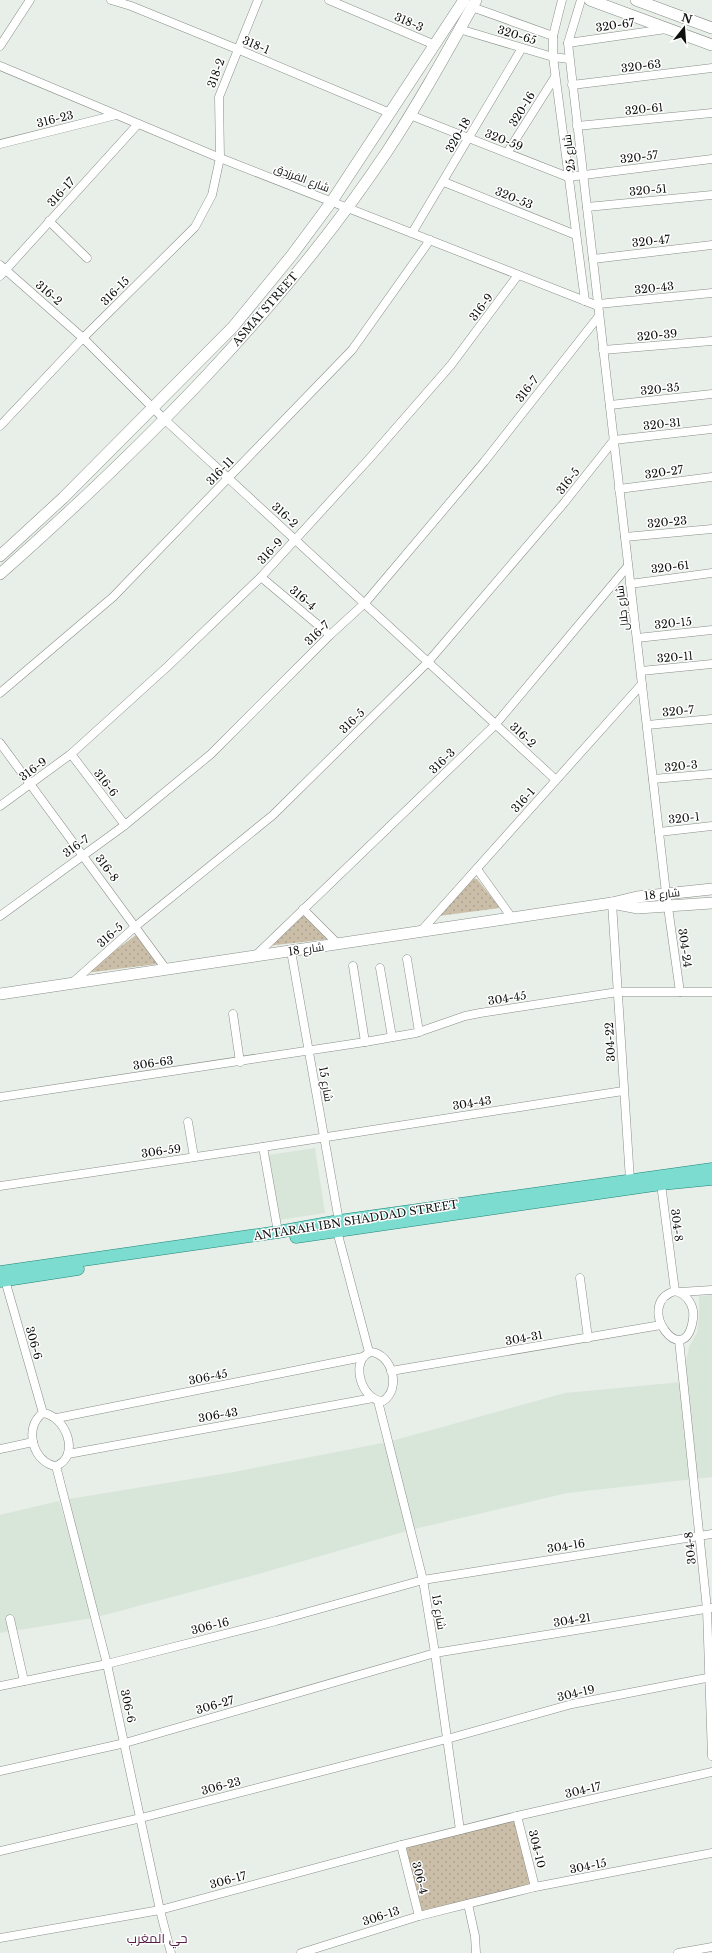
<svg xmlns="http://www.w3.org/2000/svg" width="712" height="1953" viewBox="0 0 712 1953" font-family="'Libre Baskerville',Cairo,serif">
<defs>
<pattern id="grass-dots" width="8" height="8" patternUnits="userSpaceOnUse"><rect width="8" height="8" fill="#cbbea8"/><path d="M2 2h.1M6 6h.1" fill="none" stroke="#ada28f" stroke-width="1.8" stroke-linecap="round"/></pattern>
</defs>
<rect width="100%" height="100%" fill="#e8eee8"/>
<g fill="#d8e5d9">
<polygon points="315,1148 325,1213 278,1220 268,1155"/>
<polygon points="712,1295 712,1477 567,1493 410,1530 251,1576 93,1618 0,1633 0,1515 59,1501 91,1611 69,1499 234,1472 388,1442 565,1393 682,1382 689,1347 697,1333 699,1316 699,1296"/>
</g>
<g fill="url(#grass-dots)">
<polygon points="470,878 477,879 500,908 438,916"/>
<polygon points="304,915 329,939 267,946"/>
<polygon points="136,935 157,964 85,973"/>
<polygon points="517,1816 535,1887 419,1916 401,1845"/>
</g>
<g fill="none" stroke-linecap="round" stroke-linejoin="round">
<defs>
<g id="street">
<polyline points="111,0 131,6 237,49 390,113"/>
<polyline points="329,0 435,45"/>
<polyline points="562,0 553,36 553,57 585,301"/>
<polyline points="581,0 568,43 666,893 680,992"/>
<polyline points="472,7 553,36"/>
<polyline points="459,29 553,57 569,59"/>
<polyline points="568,43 666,29"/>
<polyline points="0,46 30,0"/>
<polyline points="0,66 220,158 598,306"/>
<polyline points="572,85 712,68"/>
<polyline points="410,115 568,177 712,159"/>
<polyline points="577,126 712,113"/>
<polyline points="0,144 116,115"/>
<polyline points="507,153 555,77"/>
<polyline points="444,182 576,235"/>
<polyline points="587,207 712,195"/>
<polyline points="49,221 87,258"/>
<polyline points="412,233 522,48"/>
<polyline points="593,259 712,245"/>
<polyline points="0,265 83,338 164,419 556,780"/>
<polyline points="0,276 138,124"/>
<polyline points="598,304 712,293"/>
<polyline points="603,350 712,341"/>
<polyline points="610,405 712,394"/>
<polyline points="0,426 83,338 195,227 212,195 220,158 219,97 258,0"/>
<polyline points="619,489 712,477"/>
<polyline points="625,537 712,529"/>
<polyline points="261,577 330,635"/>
<polyline points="630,584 712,573"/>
<polyline points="637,638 712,630"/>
<polyline points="641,671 712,664"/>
<polyline points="0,693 113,597 352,350 430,240"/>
<polyline points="647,725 712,719"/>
<polyline points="0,743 166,969"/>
<polyline points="71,754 125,825"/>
<polyline points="653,779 712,774"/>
<polyline points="0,806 71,754 167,667 261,577 369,459 451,365 518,275"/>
<polyline points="659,832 712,826"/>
<polyline points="477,869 512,918"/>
<polyline points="612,903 630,1180"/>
<polyline points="303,909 338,944"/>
<polyline points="0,916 125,825 211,754 330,635 365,603 484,462 599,316"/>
<polyline points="421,931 642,684"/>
<polyline points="291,951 339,1221"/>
<polyline points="255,956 495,725 628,566"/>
<polyline points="407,959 419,1032"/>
<polyline points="353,966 365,1042"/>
<polyline points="380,968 392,1037"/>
<polyline points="72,983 136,926 273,815 428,662 564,503 614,440 712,429"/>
<polyline points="233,1014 240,1062"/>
<polyline points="0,1097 365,1042 416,1033 465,1016 480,1013 618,992 712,992"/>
<polyline points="188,1122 194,1157"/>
<polyline points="263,1147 278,1232"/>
<polyline points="661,1184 675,1291"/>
<polyline points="0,1186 269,1146 623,1091"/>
<polyline points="337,1231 369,1352"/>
<polyline points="580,1278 588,1338"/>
<polyline points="5,1280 43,1413"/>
<path d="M675,1291C687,1294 695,1306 693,1319C685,1374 632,1304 675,1291Z"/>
<polyline points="680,1292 712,1290"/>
<polyline points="679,1340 707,1609 712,1756"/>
<path d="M371,1352C392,1354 402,1389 383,1401C361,1401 349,1359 371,1352Z"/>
<polyline points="391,1371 661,1325"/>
<polyline points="378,1401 423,1580 435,1653 460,1830"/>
<path d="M43,1413C66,1416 81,1456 56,1466C33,1463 23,1427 43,1413Z"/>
<polyline points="57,1418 363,1357"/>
<polyline points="0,1449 33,1442"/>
<polyline points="68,1454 373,1398"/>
<polyline points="56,1466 107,1664 160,1910 171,1953"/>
<polyline points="10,1619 24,1681"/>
<polyline points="0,1686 107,1664 276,1621 423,1580 712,1534"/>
<polyline points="0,1771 125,1743 435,1653 712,1608"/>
<polyline points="517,1816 535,1887"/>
<polyline points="401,1845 419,1916"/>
<polyline points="0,1851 141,1818 447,1739 572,1704 712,1677"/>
<polyline points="468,1904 475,1936 476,1953"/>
<polyline points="0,1938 160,1910 401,1845 517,1816 712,1772"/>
<polyline points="301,1953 419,1916 535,1887 712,1853"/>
<polyline points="678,1953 712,1947"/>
</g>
<g id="secondary">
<polyline points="590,0 712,45"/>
<polyline points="636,0 712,28"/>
<polyline points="0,556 63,498 233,327 292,255 332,201 464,0"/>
<path d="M0,574C141,449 281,310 386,153C419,103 447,52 476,0"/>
<polyline points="612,903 638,908 712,903"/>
<polyline points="0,994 612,903 637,897 712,889"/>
</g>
<g id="primary">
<polyline points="296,1237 661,1184 712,1179"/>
<polyline points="0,1272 278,1232 339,1221 712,1169"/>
<polyline points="0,1281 78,1269"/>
</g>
</defs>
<use href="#street" stroke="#898f89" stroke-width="9"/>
<use href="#secondary" stroke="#898f89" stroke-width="12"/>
<use href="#primary" stroke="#1e8678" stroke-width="13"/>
<use href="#street" stroke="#fff" stroke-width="8"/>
<use href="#secondary" stroke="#fff" stroke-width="11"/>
<use href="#primary" stroke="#7ddcd0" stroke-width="12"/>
</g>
<g text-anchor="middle" stroke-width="3" stroke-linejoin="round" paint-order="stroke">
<g font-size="11" fill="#0f110f" stroke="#fff">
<text transform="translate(409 22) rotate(23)" y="4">318-3</text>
<text transform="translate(615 25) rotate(-8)" y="4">320-67</text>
<text transform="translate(517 35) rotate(17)" y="4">320-65</text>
<text transform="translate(256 45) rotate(23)" y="4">318-1</text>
<text transform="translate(641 66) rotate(-7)" y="4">320-63</text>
<text transform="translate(216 73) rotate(-70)" y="4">318-2</text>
<text transform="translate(522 109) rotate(-58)" y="4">320-16</text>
<text transform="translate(644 109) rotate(-6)" y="4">320-61</text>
<text transform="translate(55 119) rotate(-14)" y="4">316-23</text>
<text transform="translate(458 135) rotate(-60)" y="4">320-18</text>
<text transform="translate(504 140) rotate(21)" y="4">320-59</text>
<text transform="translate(569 153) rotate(-97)" y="4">شارع 25</text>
<text transform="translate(639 157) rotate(-7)" y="4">320-57</text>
<text transform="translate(302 178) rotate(21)" y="4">شارع الفرزدق</text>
<text transform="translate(648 190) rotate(-5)" y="4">320-51</text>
<text transform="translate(61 192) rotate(-48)" y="4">316-17</text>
<text transform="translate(514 198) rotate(22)" y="4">320-53</text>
<text transform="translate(651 241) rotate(-6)" y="4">320-47</text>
<text transform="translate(654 288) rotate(-6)" y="4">320-43</text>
<text transform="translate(115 291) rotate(-45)" y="4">316-15</text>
<text transform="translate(49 293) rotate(41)" y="4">316-2</text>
<text transform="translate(481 307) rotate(-53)" y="4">316-9</text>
<text transform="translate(265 309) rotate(-49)" y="4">ASMAI STREET</text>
<text transform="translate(657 335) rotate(-5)" y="4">320-39</text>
<text transform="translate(527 389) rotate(-52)" y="4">316-7</text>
<text transform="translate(660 389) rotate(-6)" y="4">320-35</text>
<text transform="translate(662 424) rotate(-6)" y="4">320-31</text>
<text transform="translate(220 471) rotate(-46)" y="4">316-11</text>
<text transform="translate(664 472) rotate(-8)" y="4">320-27</text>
<text transform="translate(568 481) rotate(-52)" y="4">316-5</text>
<text transform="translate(285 515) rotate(43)" y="4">316-2</text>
<text transform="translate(667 522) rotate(-5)" y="4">320-23</text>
<text transform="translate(270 551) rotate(-47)" y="4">316-9</text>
<text transform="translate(670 567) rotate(-7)" y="4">320-61</text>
<text transform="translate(303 598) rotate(40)" y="4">316-4</text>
<text transform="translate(622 608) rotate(-97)" y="4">شارع جلال</text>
<text transform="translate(673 623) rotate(-6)" y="4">320-15</text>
<text transform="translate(317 633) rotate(-44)" y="4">316-7</text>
<text transform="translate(675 657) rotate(-5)" y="4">320-11</text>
<text transform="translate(678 711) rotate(-5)" y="4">320-7</text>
<text transform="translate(352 721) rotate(-44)" y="4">316-5</text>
<text transform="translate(523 735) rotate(43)" y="4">316-2</text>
<text transform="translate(442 761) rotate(-44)" y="4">316-3</text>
<text transform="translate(681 766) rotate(-6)" y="4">320-3</text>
<text transform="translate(33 769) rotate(-37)" y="4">316-9</text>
<text transform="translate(106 783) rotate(52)" y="4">316-6</text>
<text transform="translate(523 800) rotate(-48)" y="4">316-1</text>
<text transform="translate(684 818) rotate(-6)" y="4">320-1</text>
<text transform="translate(76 846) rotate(-36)" y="4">316-7</text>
<text transform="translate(107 868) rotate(53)" y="4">316-8</text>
<text transform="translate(662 894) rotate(-6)" y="4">شارع 18</text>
<text transform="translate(110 935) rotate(-42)" y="4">316-5</text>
<text transform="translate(685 948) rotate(82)" y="4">304-24</text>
<text transform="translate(306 949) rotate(-8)" y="4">شارع 18</text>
<text transform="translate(507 998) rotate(-9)" y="4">304-45</text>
<text transform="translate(610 1042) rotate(-93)" y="4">304-22</text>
<text transform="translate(153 1063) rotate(-8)" y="4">306-63</text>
<text transform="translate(326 1084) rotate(80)" y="4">شارع 15</text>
<text transform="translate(472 1103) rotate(-9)" y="4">304-43</text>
<text transform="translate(161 1151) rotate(-8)" y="4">306-59</text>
<text transform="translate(356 1220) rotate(-9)" y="4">ANTARAH IBN SHADDAD STREET</text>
<text transform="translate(677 1225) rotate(83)" y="4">304-8</text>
<text transform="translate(524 1338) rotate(-10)" y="4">304-31</text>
<text transform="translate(34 1343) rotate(74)" y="4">306-6</text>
<text transform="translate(208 1377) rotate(-11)" y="4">306-45</text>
<text transform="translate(218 1415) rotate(-10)" y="4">306-43</text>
<text transform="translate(566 1546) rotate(-9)" y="4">304-16</text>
<text transform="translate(690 1548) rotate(-96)" y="4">304-8</text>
<text transform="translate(439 1612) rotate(80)" y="4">شارع 15</text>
<text transform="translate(572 1620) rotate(-9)" y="4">304-21</text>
<text transform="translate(210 1626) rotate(-14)" y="4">306-16</text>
<text transform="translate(576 1693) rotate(-13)" y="4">304-19</text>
<text transform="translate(215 1705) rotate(-16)" y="4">306-27</text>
<text transform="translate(128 1706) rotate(78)" y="4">306-6</text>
<text transform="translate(221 1786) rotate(-15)" y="4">306-23</text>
<text transform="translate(583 1790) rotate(-13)" y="4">304-17</text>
<text transform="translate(537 1849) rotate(76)" y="4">304-10</text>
<text transform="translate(588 1866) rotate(-11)" y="4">304-15</text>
<text transform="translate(420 1878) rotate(76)" y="4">306-4</text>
<text transform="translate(228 1880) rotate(-15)" y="4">306-17</text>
<text transform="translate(381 1916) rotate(-18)" y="4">306-13</text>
</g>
<g font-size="13" fill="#541c47" stroke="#fff">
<text x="157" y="1943">حي المغرب</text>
</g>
</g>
<g transform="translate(684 28) rotate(17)" stroke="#ffffff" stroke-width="3" paint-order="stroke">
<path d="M0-3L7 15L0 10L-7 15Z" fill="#0f110f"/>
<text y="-6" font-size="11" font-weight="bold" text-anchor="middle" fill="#0f110f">N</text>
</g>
</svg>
